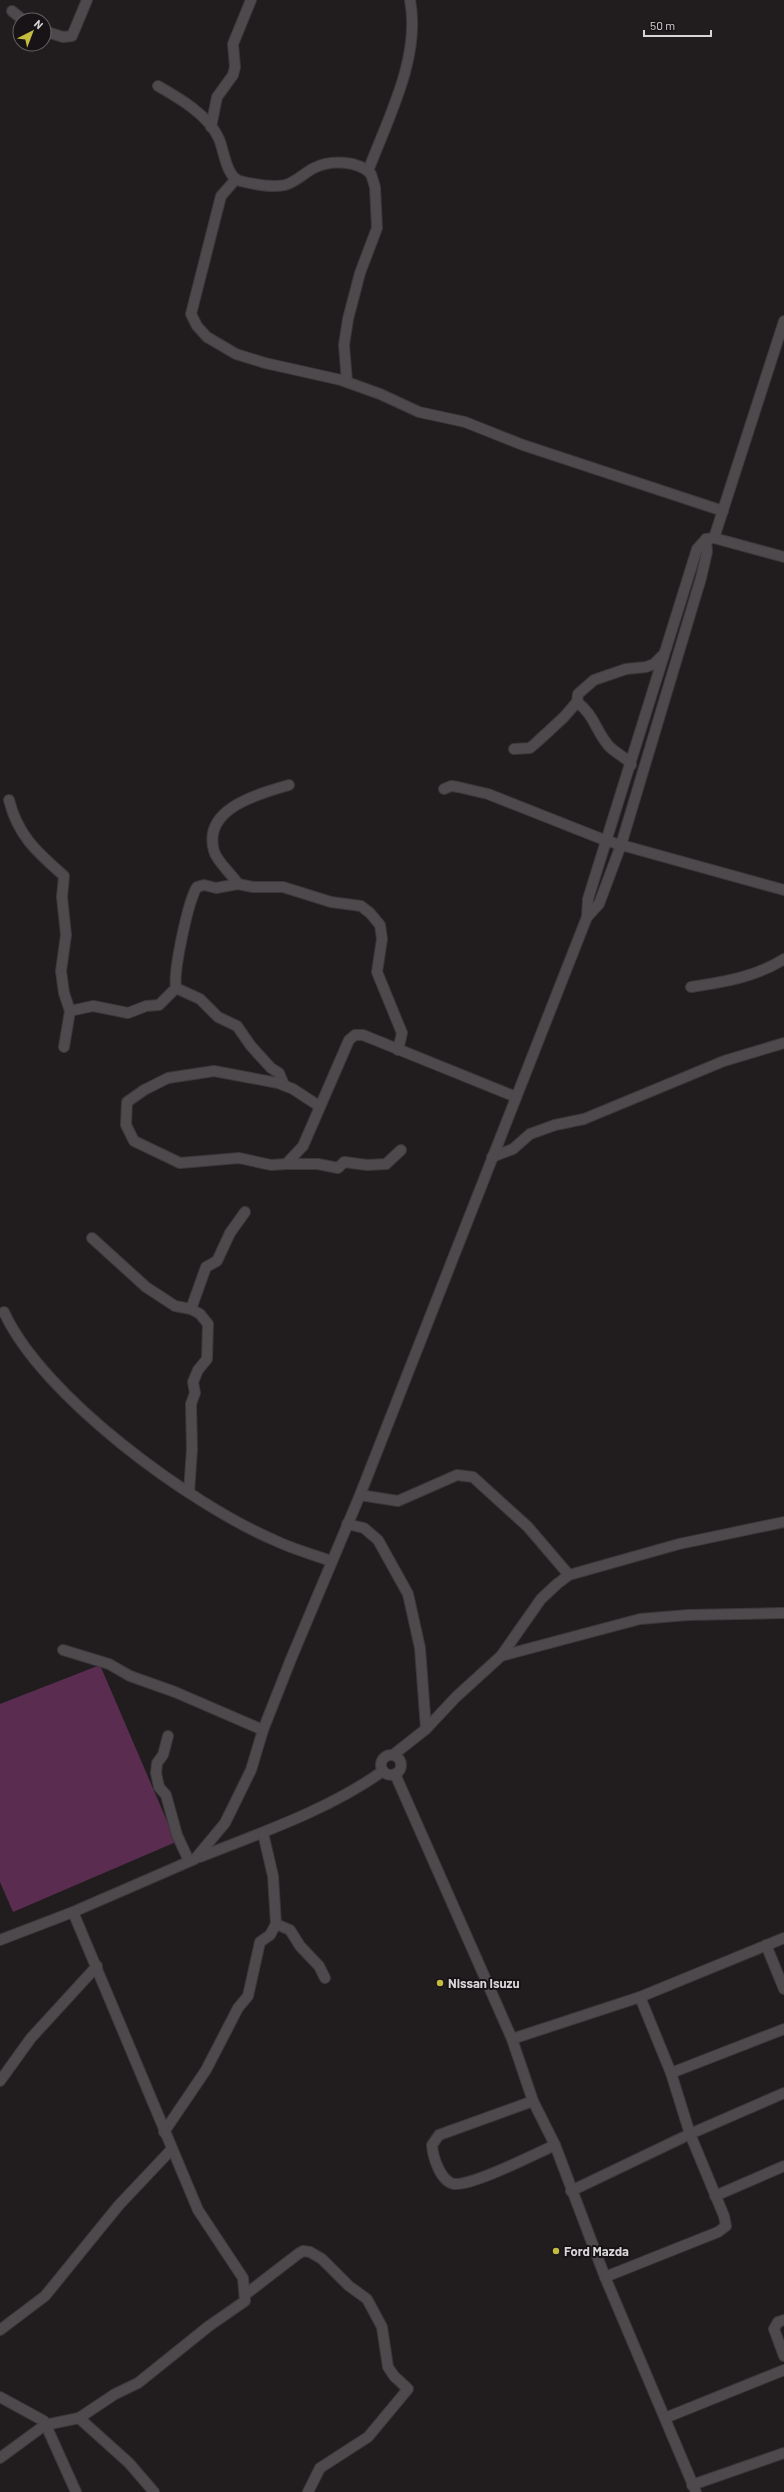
<svg xmlns="http://www.w3.org/2000/svg" width="784" height="2492" viewBox="0 0 784 2492" font-family="Barlow,sans-serif">
<rect width="100%" height="100%" fill="#211d1f"/>
<polygon fill="#5a2c50" points="100,1665 176,1842 13,1912 0,1882 0,1704"/>
<g fill="none" stroke-linecap="round" stroke-linejoin="round">
<defs>
<g id="minor">
<polyline points="12,11 23,20"/>
<polyline points="44,31 63,37 72,36 87,0"/>
<path d="M158,86C179,98 209,115 219,139C224,150 226,177 240,181C253,184 271,188 285,185C296,182 304,173 314,168C330,160 358,160 371,174L375,187L377,228L360,273L348,319L344,345L347,382"/>
<polyline points="211,127 217,97 233,75 235,67 233,44 251,0"/>
<path d="M368,171C388,118 421,57 410,0"/>
<polyline points="236,179 221,196 191,314 197,326 207,337 236,354 265,363 341,380 380,394 419,412 465,422 523,445 723,511"/>
<polyline points="714,538 784,557"/>
<path d="M577,702C594,715 595,729 608,745C613,752 628,758 631,765"/>
<polyline points="514,749 530,748 537,742 564,717 577,702 578,694 594,680 626,669 646,667 654,664 664,654"/>
<polyline points="444,789 451,786 458,787 488,794 607,841 784,890"/>
<path d="M9,800C18,836 37,852 64,876L62,897L66,935L61,971L64,993L70,1011L64,1047"/>
<path d="M238,884C232,874 217,862 214,851C202,808 259,794 289,785"/>
<polyline points="587,917 599,904 621,845 701,578 707,552 706,539"/>
<path d="M691,987C724,982 756,977 784,959"/>
<polyline points="70,1011 93,1006 128,1013 146,1006 159,1005 176,988"/>
<path d="M284,1085L279,1073L271,1068L251,1046L237,1026L218,1017L200,999L176,988C173,972 188,901 197,887L204,885L216,888L238,884L253,887H283L331,902L361,906L370,913L380,925L382,939L377,972L402,1033L398,1050"/>
<polyline points="319,1106 293,1089 278,1083 214,1071 168,1078 144,1090 127,1102 126,1125 134,1141 180,1163 239,1158 271,1165 286,1164 303,1146 349,1040 355,1035 363,1035 516,1097"/>
<polyline points="492,1157 513,1149 530,1134 555,1125 584,1119 724,1061 784,1043"/>
<polyline points="286,1164 318,1164 338,1168 344,1162 367,1165 386,1164 401,1150"/>
<polyline points="92,1238 146,1287 175,1306 191,1309 200,1314 208,1324 207,1359 198,1370 193,1382 195,1393 191,1404 192,1449 189,1492"/>
<polyline points="191,1309 206,1267 217,1261 230,1233 245,1212"/>
<path d="M4,1312C42,1396 190,1504 274,1540C292,1549 312,1554 331,1561"/>
<polyline points="360,1495 398,1501 457,1475 473,1477 528,1527 569,1575"/>
<polyline points="347,1524 364,1528 378,1540 408,1594 420,1648 426,1729"/>
<polyline points="63,1650 109,1664 130,1676 175,1692 263,1730"/>
<polyline points="501,1656 640,1619 688,1615 784,1613"/>
<polyline points="168,1736 163,1755 157,1763 156,1773 159,1787 166,1795 177,1835 189,1861"/>
<polyline points="393,1755 426,1729 456,1697 501,1656 541,1599 557,1584 569,1575 679,1544 784,1522"/>
<circle cx="391" cy="1765" r="10"/>
<polyline points="395,1774 512,2039 533,2101 555,2145 605,2277 696,2492"/>
<path d="M200,1857C263,1832 328,1810 383,1771"/>
<polyline points="276,1924 290,1930 300,1946 319,1966 325,1978"/>
<polyline points="0,1940 73,1912 195,1859 225,1823 251,1770 263,1730 291,1659 360,1495 587,917 588,899 697,549 706,539 714,538 784,321"/>
<polyline points="766,1945 784,1989"/>
<polyline points="512,2039 640,1997 784,1938"/>
<polyline points="671,2073 784,2029"/>
<polyline points="0,2081 31,2038 97,1966"/>
<path d="M533,2101L439,2135L432,2145C433,2157 440,2181 454,2184C473,2186 535,2154 555,2145"/>
<polyline points="164,2132 206,2070 238,2008 248,1996 260,1942 270,1935 276,1924 273,1876 263,1833"/>
<polyline points="571,2191 690,2134 784,2093"/>
<polyline points="715,2196 784,2166"/>
<polyline points="605,2277 718,2232 726,2226 724,2216 690,2134 671,2073 640,1997"/>
<polyline points="246,2294 298,2254 303,2251 310,2252 322,2259 349,2286 367,2299 382,2327 388,2367 394,2376 408,2389 368,2437 320,2468 308,2492"/>
<polyline points="784,2320 778,2322 774,2329 784,2356"/>
<polyline points="0,2330 45,2296 119,2205 171,2150"/>
<polyline points="0,2397 44,2421 76,2492"/>
<polyline points="79,2418 129,2463 154,2492"/>
<polyline points="665,2418 784,2370"/>
<polyline points="0,2458 45,2425 79,2418 115,2394 138,2383 209,2326 245,2301 243,2278 198,2210 73,1912"/>
<polyline points="692,2485 784,2453"/>
</g>
</defs>
<use href="#minor" stroke="#3b383a" stroke-width="12"/>
<use href="#minor" stroke="#4d494c" stroke-width="10"/>
</g>
<g fill="#c4bc3e" stroke="#171316" stroke-width="1.5">
<circle cx="440" cy="1983" r="4"/>
<circle cx="556" cy="2251" r="4"/>
</g>
<g text-anchor="middle" stroke-width="4" stroke-linejoin="round" paint-order="stroke">
<g font-size="13" font-weight="bold" fill="#d8d5d7" stroke="#171316" text-anchor="start">
<text x="448" y="1988">Nissan Isuzu</text>
<text x="564" y="2256">Ford Mazda</text>
</g>
</g>
<g transform="translate(32 32) rotate(42)"><circle r="19" fill="#171316" stroke="#646163"/>
<path d="M0-3L7 15L0 10L-7 15Z" fill="#c4bc3e"/>
<text y="-6" font-size="11" font-weight="bold" text-anchor="middle" fill="#d8d5d7">N</text>
</g>
<path d="M644 30v6h67v-6" fill="none" stroke="#d8d5d7" stroke-width="2"/>
<text x="650" y="30" font-size="12" fill="#d8d5d7" stroke="#171316" stroke-width="3" paint-order="stroke">50 m</text>
</svg>
